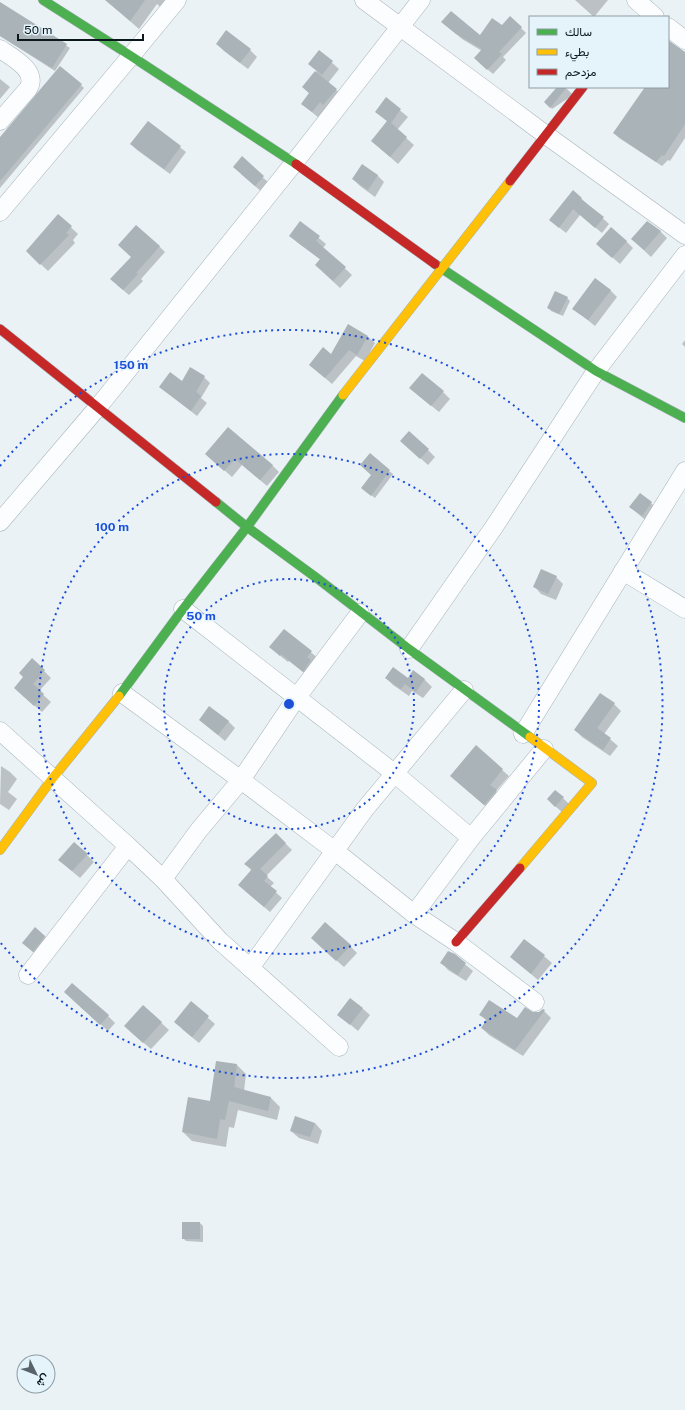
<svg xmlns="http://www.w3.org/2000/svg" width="685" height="1410" viewBox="0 0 685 1410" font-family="'Public Sans',Vazirmatn,sans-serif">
<rect width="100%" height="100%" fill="#eaf2f6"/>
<g fill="#0003">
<polygon points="106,0 175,0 165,11 157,4 139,29"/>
<polygon points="575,0 608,0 594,17"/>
<polygon points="0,3 70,48 55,71 0,36"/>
<polygon points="510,17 526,33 503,57 506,60 493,74 480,63 482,51 462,39 448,27 481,37 502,26"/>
<polygon points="217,44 250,50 257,57 248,69 224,51"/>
<polygon points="668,49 685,53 685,138 670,161 668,160 662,166 619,138 614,133 646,87 668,87"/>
<polygon points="319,51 339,69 328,83 343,96 319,118 302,104 310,94 303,87 317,71 309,64"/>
<polygon points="0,79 10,87 0,99"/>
<polygon points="81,85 84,88 0,188 0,139"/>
<polygon points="559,87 565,87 573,95 552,109 545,102"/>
<polygon points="386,99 408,117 397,130 414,145 398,164 372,141 388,122 377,112"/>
<polygon points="148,122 186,152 170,174 137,150 131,144"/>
<polygon points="242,158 270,184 263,193 241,174"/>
<polygon points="377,175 384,182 375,197 360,186 353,179"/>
<polygon points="574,192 609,224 602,233 580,215 566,233 550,220"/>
<polygon points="58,215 78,234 73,240 75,243 48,271 27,251"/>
<polygon points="301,223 326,244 323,248 352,275 340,288 323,272 321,260 298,243 291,236"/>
<polygon points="660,231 667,238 651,257 632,239"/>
<polygon points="626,241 633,248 620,264 605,251"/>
<polygon points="159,246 165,252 141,279 143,281 129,295 117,285"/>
<polygon points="610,290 617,297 595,326 574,309"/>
<polygon points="567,298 570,301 563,316 551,311 548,307"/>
<polygon points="367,336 375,343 365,361 356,356 332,384 310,365"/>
<polygon points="685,340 685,347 682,344"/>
<polygon points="204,377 210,383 201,398 207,403 197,416 160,387"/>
<polygon points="443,392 450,399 439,412 418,395"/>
<polygon points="409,448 428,450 435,457 428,465"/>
<polygon points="206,454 272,465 279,472 267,486 242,465 232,477"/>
<polygon points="389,471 393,474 375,498 366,491"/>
<polygon points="640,494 659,510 649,523 630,507"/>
<polygon points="556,577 563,584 556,600 541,594 534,586"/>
<polygon points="284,630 319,659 311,678 289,661 288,662 278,654"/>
<polygon points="44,671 51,678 39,691 51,702 42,712 22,695"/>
<polygon points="413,672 425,680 432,687 423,698 412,691 409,696 393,685 386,678 408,679"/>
<polygon points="614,704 621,711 604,734 618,746 610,756 582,737 575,730"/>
<polygon points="200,720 228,721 235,728 225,741"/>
<polygon points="476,747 509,776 496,791 502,797 491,811 458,782"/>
<polygon points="1,766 10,772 17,779 8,792 17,799 9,810 0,804"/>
<polygon points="563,798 570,805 563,813 555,806"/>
<polygon points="276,834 292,850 266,876 274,883 270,887 282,898 270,912 245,891 251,870 245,864"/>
<polygon points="87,855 94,862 80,878 67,867"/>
<polygon points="45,936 52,943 40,958 31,950"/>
<polygon points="525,940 552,963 538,980 511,957"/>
<polygon points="319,945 350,946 357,953 344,967"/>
<polygon points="454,955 473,971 466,981 448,970 441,962"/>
<polygon points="72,999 108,1016 115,1023 108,1031"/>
<polygon points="191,1003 215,1024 199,1043 182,1029"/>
<polygon points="143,1006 169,1030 151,1049 132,1033"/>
<polygon points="362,1008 370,1015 358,1031 339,1015"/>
<polygon points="543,1010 551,1018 523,1056 489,1035 482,1028 487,1021 480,1015 517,1019 533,1013 539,1013"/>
<polygon points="237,1065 246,1074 244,1091 271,1098 280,1107 277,1120 238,1110 234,1128 229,1127 226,1147 192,1141 183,1132 211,1103"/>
<polygon points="315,1123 322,1131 318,1144 299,1138 291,1131"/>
<polygon points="200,1223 203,1226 203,1242 186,1241 183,1238"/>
</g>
<g fill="#a9b3b8">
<polygon points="105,0 145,0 130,21"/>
<polygon points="0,2 67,44 52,68 0,36"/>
<polygon points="451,11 480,35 492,18 502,25 510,16 522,27 499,52 502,54 487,70 474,58 482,49 456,34 441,22"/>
<polygon points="226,30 251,49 240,63 216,44"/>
<polygon points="668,40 685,52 685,124 664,156 662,155 656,162 613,133 645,87 668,87"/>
<polygon points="319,50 333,61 322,75 308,64"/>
<polygon points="60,66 82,84 0,181 0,137"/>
<polygon points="315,71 337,89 323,105 320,102 312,112 301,104 309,93 302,87"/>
<polygon points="557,87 567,87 550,108 544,102"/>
<polygon points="386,97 401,109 391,123 407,137 390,157 371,141 387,121 375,112"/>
<polygon points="148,121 181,146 164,169 130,144"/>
<polygon points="242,156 264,176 255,186 233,167"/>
<polygon points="362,164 378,175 368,190 352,179"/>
<polygon points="573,190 582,198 581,199 604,217 595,228 573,209 559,228 549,220"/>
<polygon points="58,214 72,226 66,233 69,235 40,265 26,251"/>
<polygon points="300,221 320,236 316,241 346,267 333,281 315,265 320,259 289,236"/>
<polygon points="647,221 661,231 644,250 631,239"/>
<polygon points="136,225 160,246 136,273 138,274 123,290 110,279 131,257 118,245"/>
<polygon points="611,227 627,241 612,258 596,244"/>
<polygon points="595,278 611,290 588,320 572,309"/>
<polygon points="555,291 568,297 559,314 547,308"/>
<polygon points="348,324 368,336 357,355 349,350 325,378 309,365 323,347 331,354"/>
<polygon points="190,367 205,376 196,392 201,396 191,411 159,387 170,372 182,381"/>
<polygon points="422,373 444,391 431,406 409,388"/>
<polygon points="228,427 273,465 260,480 235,459 224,471 205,454"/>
<polygon points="409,431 429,449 420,459 400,441"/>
<polygon points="370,453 390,470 371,496 361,488 371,475 360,465"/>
<polygon points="640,493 652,502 642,516 629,507"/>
<polygon points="541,569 557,576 548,594 533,587"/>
<polygon points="284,629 312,651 307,657 311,660 303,672 281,654 280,656 269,647"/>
<polygon points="32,658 45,670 33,684 44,694 34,706 14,688 23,677 19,673"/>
<polygon points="393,667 408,678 413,670 425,679 416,692 405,684 401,689 385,678"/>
<polygon points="600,693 615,703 597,728 611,738 603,750 574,730"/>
<polygon points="209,706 229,721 218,735 199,720"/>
<polygon points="476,745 503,769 490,785 497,790 484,805 450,776"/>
<polygon points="555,790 564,797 555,807 547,799"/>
<polygon points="276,833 286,843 260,869 268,876 264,881 277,891 264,907 238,885 252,869 244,864"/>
<polygon points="74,842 88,854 72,871 58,860"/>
<polygon points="325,922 351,945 336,961 311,938"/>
<polygon points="35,927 45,936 33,952 22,943"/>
<polygon points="524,939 545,955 531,974 510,957"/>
<polygon points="448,951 455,954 466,963 458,975 440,963"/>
<polygon points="72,983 109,1015 100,1025 64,992"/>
<polygon points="350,998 363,1008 350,1025 337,1015"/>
<polygon points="489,1000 517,1018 525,1007 533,1012 539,1012 543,1009 545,1010 515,1050 481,1028 487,1019 479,1015"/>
<polygon points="191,1001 209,1016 192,1037 174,1022"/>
<polygon points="143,1005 162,1022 143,1043 124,1026"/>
<polygon points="216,1061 237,1064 234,1087 271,1097 268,1111 229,1101 225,1120 220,1119 217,1139 182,1132 188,1097 210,1101"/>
<polygon points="295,1116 315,1123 310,1137 290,1131"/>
<rect x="182" y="1222" width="18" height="17"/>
</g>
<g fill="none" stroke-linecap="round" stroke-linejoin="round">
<defs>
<g id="street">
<polyline points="364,0 546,135 685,235"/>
<polyline points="636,0 655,17"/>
<polyline points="668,27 685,40"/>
<path d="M0,49C13,58 39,71 28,89L0,121"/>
<polyline points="0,212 131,56 177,0"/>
<polyline points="0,522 98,407 294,163 421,0"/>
<polyline points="623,571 685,609"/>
<polyline points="183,609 394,773 471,838"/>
<polyline points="409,649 494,527 596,371 685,255"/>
<polyline points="122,693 241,780 335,851 414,914 456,942 535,1002"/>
<polyline points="0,731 128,846 163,879 220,941 339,1047"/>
<polyline points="523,734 685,471"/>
<polyline points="163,879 199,830 241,780 297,697 360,613"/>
<polyline points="414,914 471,838 544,749"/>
<polyline points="250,968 365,809 464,690"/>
<polyline points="28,975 128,846"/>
</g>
<g id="fast">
<polyline points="43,0 131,56 296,164"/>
<polyline points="435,264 596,371 685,418"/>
<polyline points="216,502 247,527 318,579 409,649 530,737"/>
<polyline points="119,696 183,609 247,527 343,395"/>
</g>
<g id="slow">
<polyline points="343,395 510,181"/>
<polyline points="0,850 52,779 119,696"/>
<polyline points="520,868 592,783 530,737"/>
</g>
<g id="jam">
<polyline points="296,164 435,264"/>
<polyline points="510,181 583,87"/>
<polyline points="0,329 216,502"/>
<polyline points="456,942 520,868"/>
</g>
</defs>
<use href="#street" stroke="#a7b2b7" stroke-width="19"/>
<use href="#fast" stroke="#a7b2b7" stroke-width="10"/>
<use href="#slow" stroke="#a7b2b7" stroke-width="10"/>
<use href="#jam" stroke="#a7b2b7" stroke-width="10"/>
<use href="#street" stroke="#fcfdfe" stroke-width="18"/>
<use href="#fast" stroke="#4caf50" stroke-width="9"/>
<use href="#slow" stroke="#ffc107" stroke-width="9"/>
<use href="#jam" stroke="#c62828" stroke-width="9"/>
</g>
<g fill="none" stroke="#1d4ed8" stroke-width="2" stroke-dasharray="2 4">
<circle cx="289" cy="704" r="125"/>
<circle cx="289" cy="704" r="250"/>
<path d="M0 466A374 374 0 1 1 0 942"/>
</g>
<circle cx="289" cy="704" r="6" fill="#1d4ed8" stroke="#e5f4fb" stroke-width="2"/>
<g font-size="12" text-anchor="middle" font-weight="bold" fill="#1d4ed8" stroke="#e5f4fb" stroke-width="3" stroke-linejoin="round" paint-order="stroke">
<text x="131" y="369">150 m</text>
<text x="112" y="531">100 m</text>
<text x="201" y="620">50 m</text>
</g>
<rect x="529" y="16" width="140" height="72" fill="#e5f4fb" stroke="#8d9ca3"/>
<rect x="537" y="29" width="20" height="6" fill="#4caf50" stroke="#8d9ca3"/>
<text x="565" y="36" font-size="12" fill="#0a181e">سالك</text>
<rect x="537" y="49" width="20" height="6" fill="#ffc107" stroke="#8d9ca3"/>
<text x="565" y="56" font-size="12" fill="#0a181e">بطيء</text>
<rect x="537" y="69" width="20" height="6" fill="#c62828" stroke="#8d9ca3"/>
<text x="565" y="76" font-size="12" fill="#0a181e">مزدحم</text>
<g transform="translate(36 1374) rotate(133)"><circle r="19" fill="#e5f4fb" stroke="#8d9ca3"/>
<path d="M0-3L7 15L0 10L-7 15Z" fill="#58646a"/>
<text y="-6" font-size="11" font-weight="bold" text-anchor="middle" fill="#0a181e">ش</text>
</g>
<path d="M18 34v6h125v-6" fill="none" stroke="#0a181e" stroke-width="2"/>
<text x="24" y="34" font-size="12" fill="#0a181e" stroke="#e5f4fb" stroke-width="3" paint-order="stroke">50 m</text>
</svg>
